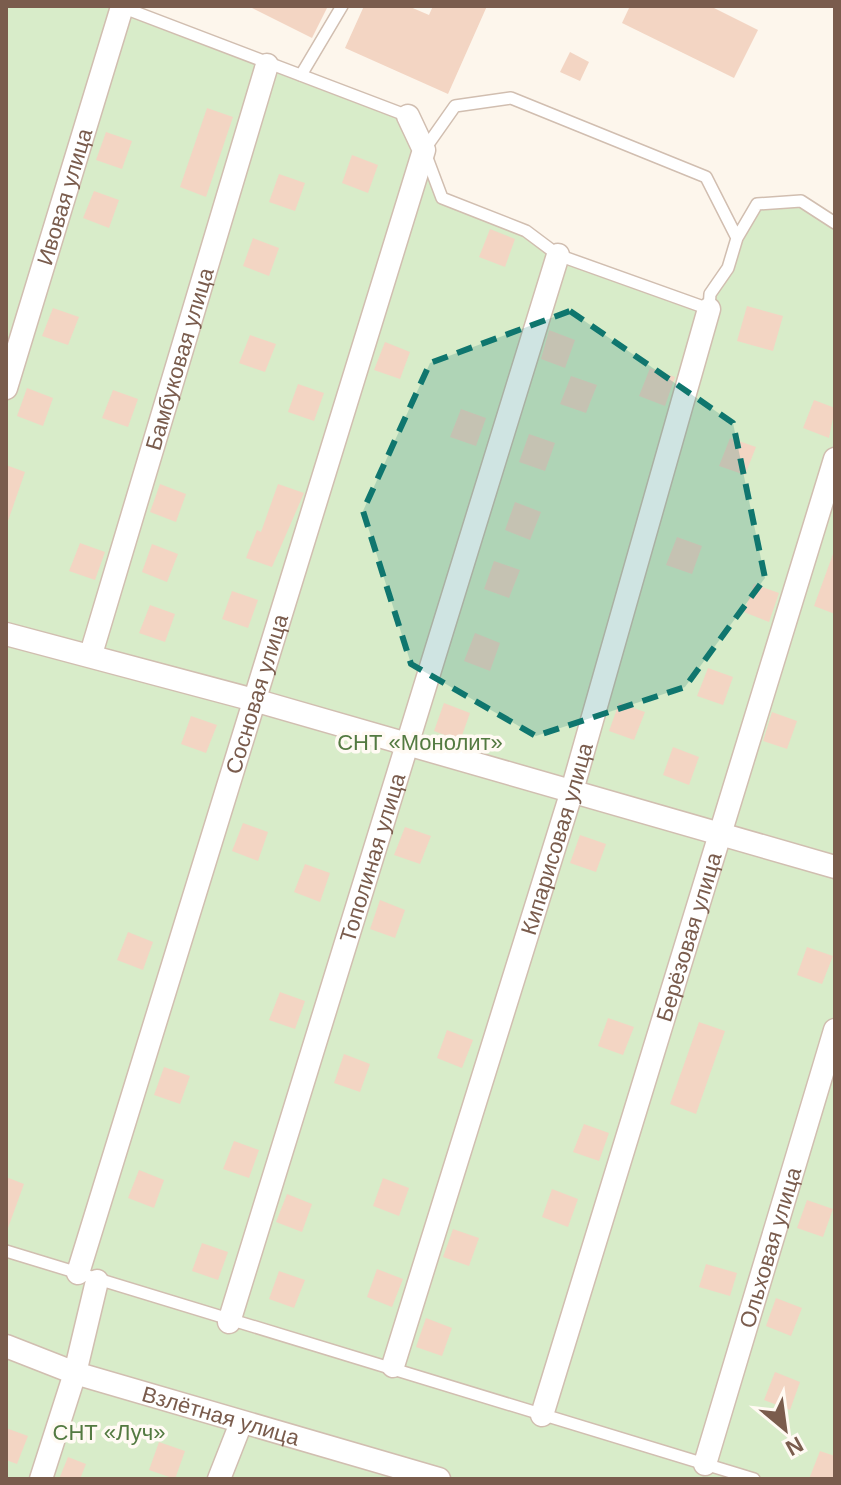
<svg xmlns="http://www.w3.org/2000/svg" width="841" height="1485" viewBox="0 0 841 1485" font-family="Helvetica,sans-serif">
<rect width="100%" height="100%" fill="#fdf6ec"/>
<polygon fill="#d8ecc9" points="6,6 119,6 408,116 442,198 526,231 558,255 708,309 757,204 801,201 835,223 835,1479 6,1479"/>
<g fill="#f3d5c3">
<polygon points="248,6 328,6 312,38"/>
<polygon points="364,6 408,6 429,15 433,6 487,6 448,94 345,48"/>
<polygon points="630,6 710,6 758,30 734,78 622,23"/>
<polygon points="570,52 589,62 580,81 560,72"/>
<polygon points="207,108 233,117 206,197 180,187"/>
<polygon points="106,132 132,141 122,169 96,160"/>
<polygon points="352,155 378,165 368,193 342,183"/>
<polygon points="279,174 305,183 295,211 269,202"/>
<polygon points="94,191 119,200 109,228 83,218"/>
<polygon points="490,229 515,239 505,267 479,257"/>
<polygon points="253,238 279,248 269,276 243,266"/>
<polygon points="747,306 783,316 773,351 737,341"/>
<polygon points="53,308 79,317 68,345 42,336"/>
<polygon points="549,330 575,340 565,368 541,359"/>
<polygon points="250,335 276,344 265,372 239,363"/>
<polygon points="385,342 410,352 400,379 374,370"/>
<polygon points="650,368 675,377 665,406 639,396"/>
<polygon points="571,376 597,385 586,413 560,404"/>
<polygon points="298,384 324,393 314,421 288,412"/>
<polygon points="27,388 53,398 43,426 17,416"/>
<polygon points="113,390 138,399 128,427 102,418"/>
<polygon points="814,400 835,408 829,438 803,428"/>
<polygon points="461,409 486,418 476,446 450,437"/>
<polygon points="529,434 555,443 545,471 519,462"/>
<polygon points="730,438 756,447 745,475 719,466"/>
<polygon points="6,465 25,472 8,521 6,520"/>
<polygon points="160,484 186,494 176,522 150,512"/>
<polygon points="278,484 304,493 272,567 246,558 257,530 261,532"/>
<polygon points="515,502 541,512 530,540 505,530"/>
<polygon points="677,537 702,546 692,574 666,565"/>
<polygon points="80,543 105,552 95,580 69,571"/>
<polygon points="152,544 178,554 167,582 142,572"/>
<polygon points="833,554 835,554 835,614 814,606"/>
<polygon points="494,561 520,570 509,598 484,589"/>
<polygon points="754,584 779,593 769,622 744,612"/>
<polygon points="232,591 258,600 248,628 222,619"/>
<polygon points="150,605 175,614 165,642 139,633"/>
<polygon points="475,633 500,643 490,671 464,661"/>
<polygon points="708,668 733,677 723,705 697,696"/>
<polygon points="444,703 470,713 460,741 434,731"/>
<polygon points="619,703 645,712 634,740 609,731"/>
<polygon points="772,712 797,721 787,749 763,741"/>
<polygon points="191,716 217,725 206,753 181,744"/>
<polygon points="673,747 699,757 689,785 663,775"/>
<polygon points="243,823 268,832 258,861 232,851"/>
<polygon points="405,827 431,836 420,864 394,855"/>
<polygon points="580,835 606,844 596,872 570,863"/>
<polygon points="305,864 330,873 320,902 294,892"/>
<polygon points="380,900 405,910 395,938 370,929"/>
<polygon points="128,932 153,942 143,970 117,960"/>
<polygon points="807,947 833,956 822,984 797,975"/>
<polygon points="280,992 305,1001 295,1029 269,1020"/>
<polygon points="608,1018 634,1027 623,1055 598,1046"/>
<polygon points="699,1022 725,1031 696,1114 670,1104"/>
<polygon points="447,1030 473,1040 462,1068 437,1058"/>
<polygon points="344,1054 370,1064 360,1092 334,1083"/>
<polygon points="164,1067 190,1076 180,1104 154,1095"/>
<polygon points="584,1124 609,1133 599,1161 573,1152"/>
<polygon points="234,1141 259,1150 249,1178 223,1169"/>
<polygon points="139,1170 164,1180 154,1208 128,1198"/>
<polygon points="6,1177 24,1184 8,1228 6,1228"/>
<polygon points="383,1178 409,1188 399,1216 373,1206"/>
<polygon points="552,1189 578,1199 568,1227 542,1217"/>
<polygon points="287,1194 312,1204 302,1232 276,1222"/>
<polygon points="807,1200 833,1209 823,1237 797,1228"/>
<polygon points="453,1229 479,1238 469,1266 443,1257"/>
<polygon points="202,1243 228,1252 218,1280 192,1271"/>
<polygon points="706,1264 737,1273 730,1296 699,1287"/>
<polygon points="377,1269 403,1279 392,1307 367,1297"/>
<polygon points="279,1271 305,1280 294,1308 269,1299"/>
<polygon points="776,1298 802,1308 791,1336 766,1326"/>
<polygon points="426,1318 452,1328 442,1356 416,1347"/>
<polygon points="775,1372 800,1382 790,1410 764,1400"/>
<polygon points="6,1428 28,1436 17,1464 6,1460"/>
<polygon points="159,1442 185,1451 175,1479 149,1470"/>
<polygon points="820,1451 835,1456 835,1479 809,1479"/>
<polygon points="68,1457 86,1464 80,1479 59,1479"/>
</g>
<g fill="none" stroke-linecap="round" stroke-linejoin="round">
<defs>
<g id="service">
<polyline points="119,6 408,116"/>
<polyline points="301,75 342,6"/>
<polyline points="737,238 706,177 511,98 455,106 424,150 442,198 526,231 558,255 709,309 710,294 728,268 737,238 757,204 801,201 835,223"/>
<polyline points="6,1251 754,1479"/>
</g>
<g id="minor">
<path id="s1" d="M6,388L122,7"/>
<polyline points="6,634 254,700 835,867"/>
<path id="s2" d="M91,654L267,65"/>
<path id="s3" d="M78,1273L424,150L408,116"/>
<path id="s4" d="M229,1322L558,255"/>
<path id="s5" d="M6,1346L75,1373L439,1479"/>
<path id="s6" d="M393,1366L571,794L709,309"/>
<path id="s7" d="M542,1415L835,459"/>
<path id="s8" d="M705,1464L835,1030"/>
<polyline points="41,1479 75,1373 97,1281"/>
<polyline points="219,1479 241,1423"/>
</g>
</defs>
<use href="#service" stroke="#d1beb0" stroke-width="14"/>
<use href="#minor" stroke="#d1beb0" stroke-width="25"/>
<use href="#service" stroke="#fff" stroke-width="11"/>
<use href="#minor" stroke="#fff" stroke-width="22"/>
</g>
<path fill="#0f766e" fill-opacity="0.2" stroke="#0f766e" stroke-width="6" stroke-dasharray="16 10" stroke-linejoin="round" d="M570,311L733,423L765,578L685,687L536,736L411,664L363,511L430,363Z"/>
<g text-anchor="middle" stroke-width="7" stroke-linejoin="round" paint-order="stroke">
<g font-size="22" fill="#7a5c4d" stroke="#fffaf3">
<text dy="8" stroke="none"><textPath href="#s1" startOffset="200">Ивовая улица</textPath></text>
<text dy="8" stroke="none"><textPath href="#s2" startOffset="308">Бамбуковая улица</textPath></text>
<text dy="8" stroke="none"><textPath href="#s3" startOffset="606">Сосновая улица</textPath></text>
<text dy="8" stroke="none"><textPath href="#s6" startOffset="552">Кипарисовая улица</textPath></text>
<text dy="8" stroke="none"><textPath href="#s4" startOffset="486">Тополиная улица</textPath></text>
<text dy="8" stroke="none"><textPath href="#s7" startOffset="500">Берёзовая улица</textPath></text>
<text dy="8" stroke="none"><textPath href="#s8" startOffset="226">Ольховая улица</textPath></text>
<text dy="8" stroke="none"><textPath href="#s5" startOffset="226">Взлётная улица</textPath></text>
</g>
<g font-size="22" fill="#537a41" stroke="#fffaf3">
<text x="420" y="750">СНТ «Монолит»</text>
<text x="109" y="1440">СНТ «Луч»</text>
</g>
</g>
<rect width="841" height="1485" fill="none" stroke="#7a5c4d" stroke-width="16"/>
<g transform="translate(785 1429) rotate(151)" stroke="#fffaf3" stroke-width="6" paint-order="stroke">
<path d="M0-6L14 30L0 20L-14 30Z" fill="#7a5c4d"/>
<text y="-12" font-size="22" font-weight="bold" text-anchor="middle" fill="#7a5c4d">N</text>
</g>
</svg>
